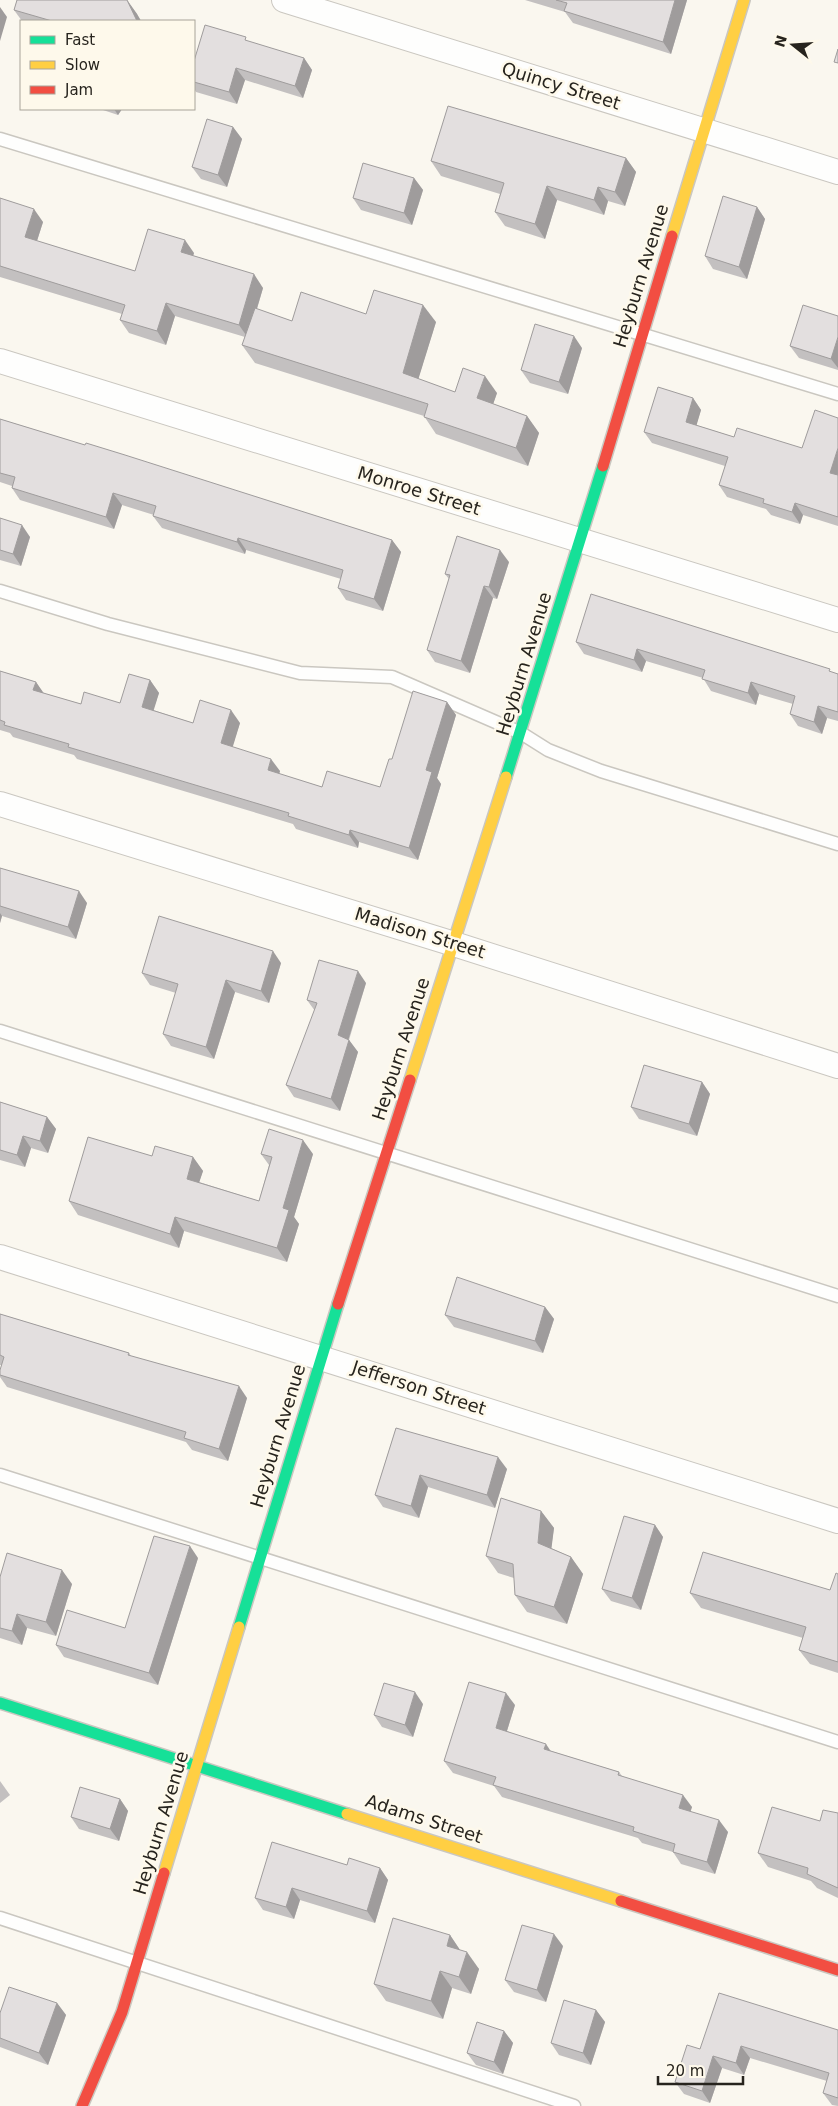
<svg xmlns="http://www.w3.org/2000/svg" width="838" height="2106" viewBox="0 0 838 2106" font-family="'DejaVu Sans',sans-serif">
<rect width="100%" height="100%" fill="#faf7ef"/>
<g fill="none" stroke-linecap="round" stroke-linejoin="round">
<defs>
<g id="lane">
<polyline points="0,139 838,394"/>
<polyline points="0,591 108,624 300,673 392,677 521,733 548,750 601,771 838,844"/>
<polyline points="0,1031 838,1296"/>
<polyline points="0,1475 838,1742"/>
<polyline points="0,1918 574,2106"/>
</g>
<g id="street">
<polyline points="284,0 838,172"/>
<polyline points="0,361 838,620"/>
<polyline points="0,804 454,944 838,1066"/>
<polyline points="0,1257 838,1521"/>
</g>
<g id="fast">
<polyline points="506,777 603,466"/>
<polyline points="239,1627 338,1304"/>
<polyline points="0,1703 347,1814"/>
</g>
<g id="slow">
<polyline points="672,236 744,0"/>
<polyline points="410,1080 506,777"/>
<polyline points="347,1814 621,1901"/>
<polyline points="164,1873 239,1627"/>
</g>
<g id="jam">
<polyline points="603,466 672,236"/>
<polyline points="338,1304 410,1080"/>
<polyline points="621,1901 838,1970"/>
<polyline points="82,2106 122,2012 164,1873"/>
</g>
</defs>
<use href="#lane" stroke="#cac7c0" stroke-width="15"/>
<use href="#street" stroke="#cac7c0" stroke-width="26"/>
<use href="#fast" stroke="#cac7c0" stroke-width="14"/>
<use href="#slow" stroke="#cac7c0" stroke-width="14"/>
<use href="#jam" stroke="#cac7c0" stroke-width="14"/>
<use href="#lane" stroke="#fefefd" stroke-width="12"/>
<use href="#street" stroke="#fefefd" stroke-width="24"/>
<use href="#fast" stroke="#16e098" stroke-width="11"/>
<use href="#slow" stroke="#ffcf43" stroke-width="11"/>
<use href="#jam" stroke="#f24e42" stroke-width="11"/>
</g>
<g fill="#c3c0c0">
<polygon points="17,0 127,0 137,14 141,21 22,21 14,10"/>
<polygon points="525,0 687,0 671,54 573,23 565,12"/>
<polygon points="249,42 304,58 312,70 303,98 245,80 237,104 196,92 194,88 194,61"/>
<polygon points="100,109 122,109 118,115"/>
<polygon points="233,127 242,139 227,187 201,179 192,167"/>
<polygon points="626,158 636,172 625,206 608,201 604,215 557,200 545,239 505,226 495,212 500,194 441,176 431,161"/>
<polygon points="414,178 423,190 412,225 361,210 353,198"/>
<polygon points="0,198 43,222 37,241 135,271 194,253 193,256 263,288 257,309 292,321 366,314 436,322 418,379 455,392 497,393 493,404 527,416 539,433 528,466 436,434 424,416 255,363 242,345 245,337 175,316 166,345 129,333 120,320 122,314 0,277"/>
<polygon points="757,207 765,219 747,279 713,269 705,256"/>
<polygon points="838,316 838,370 799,358 790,346"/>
<polygon points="582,348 568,394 530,383 521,370"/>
<polygon points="693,398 701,410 696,425 734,437 802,448 838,418 838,526 803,515 800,524 771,515 766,509 727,497 719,485 725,466 652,443 644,432"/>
<polygon points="0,419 392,540 401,552 383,611 346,600 338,588 341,579 246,550 245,554 162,528 153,516 154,515 122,505 114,529 20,500 12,488 12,486 0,482"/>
<polygon points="0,518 30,537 21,566 0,560"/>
<polygon points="509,562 497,599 493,598 470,673 435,662 427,650 449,579 445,574"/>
<polygon points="576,642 832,672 838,674 838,721 827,718 822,734 798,726 790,714 793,704 759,694 756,705 711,691 703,678 646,661 642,672 584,654"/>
<polygon points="0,671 36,682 43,693 81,704 120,703 150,680 159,693 153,710 193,723 240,723 232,747 280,771 279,774 322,787 380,787 392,759 447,702 456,715 437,778 441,784 418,860 359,842 358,848 296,829 293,824 77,759 74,755 13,737 10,733 0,730"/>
<polygon points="0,868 87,903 76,939 2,916 0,923"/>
<polygon points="281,963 269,1003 235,992 214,1059 171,1046 163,1034 176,993 150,985 142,973"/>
<polygon points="366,983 349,1040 358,1052 340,1111 294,1097 286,1085 315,1011 307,1000"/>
<polygon points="702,1082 710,1094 697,1136 639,1119 631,1107"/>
<polygon points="0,1102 47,1117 56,1129 48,1153 31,1148 25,1167 0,1160"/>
<polygon points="261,1154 313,1154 294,1217 299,1224 287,1262 184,1231 179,1248 78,1215 69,1201 152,1156 193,1157 203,1171 199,1182 259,1201 269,1165"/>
<polygon points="545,1307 554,1319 543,1353 454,1327 445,1315"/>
<polygon points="0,1314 129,1353 131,1356 247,1398 228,1461 192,1450 186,1442 7,1387 0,1377 0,1370 2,1365 0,1365"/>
<polygon points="396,1428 507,1469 495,1508 428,1487 419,1518 383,1507 375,1495"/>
<polygon points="541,1511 554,1528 551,1548 571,1557 583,1574 567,1624 527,1612 515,1595 514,1578 498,1573 486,1556"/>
<polygon points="655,1525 663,1537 641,1610 611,1601 602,1589"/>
<polygon points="198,1558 158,1685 64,1657 56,1645 125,1628"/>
<polygon points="838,1574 838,1673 810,1664 799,1650 803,1638 701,1608 690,1593 830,1590"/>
<polygon points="0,1577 72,1584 56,1636 27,1628 22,1645 0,1638"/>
<polygon points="423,1704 413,1737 382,1727 374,1715"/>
<polygon points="515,1705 507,1731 551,1751 619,1772 622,1776 692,1807 690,1811 728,1832 715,1874 681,1864 673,1852 642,1843 638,1838 502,1797 494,1786 453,1773 444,1761"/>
<polygon points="0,1781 10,1795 0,1803"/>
<polygon points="120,1799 128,1811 119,1841 79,1829 71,1817"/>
<polygon points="838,1813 838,1898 817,1888 811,1881 768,1867 758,1853"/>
<polygon points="347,1865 380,1868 388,1880 375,1923 300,1900 294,1919 263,1910 255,1898"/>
<polygon points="450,1935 460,1950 479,1969 471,1994 452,1988 443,2019 386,2001 374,1984"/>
<polygon points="563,1946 546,2002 514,1992 505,1980"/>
<polygon points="57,2003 66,2015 48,2065 0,2047 0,2013"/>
<polygon points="596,2010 605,2022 591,2065 559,2055 551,2043"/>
<polygon points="838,2030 838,2106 832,2105 823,2093 827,2081 750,2058 744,2075 722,2068 710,2103 684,2094 675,2082 700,2049"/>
<polygon points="504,2031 513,2043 503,2074 476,2065 467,2053"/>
</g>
<g fill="#9f9c9c">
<polygon points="127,0 137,14 141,21 137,21"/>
<polygon points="675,0 687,0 671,54 663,42"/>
<polygon points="0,7 7,17 0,41"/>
<polygon points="304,58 312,70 303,98 295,86"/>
<polygon points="236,68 245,80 237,104 229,92"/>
<polygon points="114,109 122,109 118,115"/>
<polygon points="233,127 242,139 227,187 218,175"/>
<polygon points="626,158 636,172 625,206 615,192"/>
<polygon points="414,178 423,190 412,225 404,213"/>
<polygon points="547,186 557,200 545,239 535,224"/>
<polygon points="598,187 608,201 604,215 594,200"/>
<polygon points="757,207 765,219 747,279 739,267"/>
<polygon points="34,209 43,222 34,250 25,237"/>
<polygon points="185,240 194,253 190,265 181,252"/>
<polygon points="254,274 263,288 248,338 239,325"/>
<polygon points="166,303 175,316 166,345 157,331"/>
<polygon points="423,305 436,322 415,390 403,373"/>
<polygon points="574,336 582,348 568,394 559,382"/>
<polygon points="838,337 838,368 831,359"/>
<polygon points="485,376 497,393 489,416 477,398"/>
<polygon points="693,398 701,410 694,434 686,422"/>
<polygon points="527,416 539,433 528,466 516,448"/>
<polygon points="838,448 838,484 830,473"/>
<polygon points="113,493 122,505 114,529 106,517"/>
<polygon points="795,503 803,515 800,524 792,512"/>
<polygon points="22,525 30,537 21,566 13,554"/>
<polygon points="238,538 246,550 245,554 237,542"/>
<polygon points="392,540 401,552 383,611 374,599"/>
<polygon points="500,550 509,562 497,599 489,587"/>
<polygon points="484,586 493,598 470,673 461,661"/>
<polygon points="637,649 646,661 642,672 634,660"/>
<polygon points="150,680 159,693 151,719 142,707"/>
<polygon points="36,682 45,695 33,690"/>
<polygon points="751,682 759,694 756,705 748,693"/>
<polygon points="447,702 456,715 437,778 441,784 418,860 409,848 426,770"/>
<polygon points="818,706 827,718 822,734 814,722"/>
<polygon points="231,710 240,723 230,756 221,743"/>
<polygon points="271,759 280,771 276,783 268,770"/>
<polygon points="350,830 359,842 358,848 349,835"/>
<polygon points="79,891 87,903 76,939 68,927"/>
<polygon points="0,913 2,916 0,923"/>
<polygon points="273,951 281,963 269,1003 261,991"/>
<polygon points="358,971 366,983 346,1047 338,1035"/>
<polygon points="226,980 235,992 214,1059 206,1047"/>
<polygon points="349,1040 358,1052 340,1111 331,1099"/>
<polygon points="702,1082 710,1094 697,1136 689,1124"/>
<polygon points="47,1117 56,1129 48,1153 40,1141"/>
<polygon points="23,1136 31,1148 25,1167 17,1155"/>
<polygon points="303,1140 313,1154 294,1217 299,1224 287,1262 277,1248 283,1208"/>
<polygon points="193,1157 203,1171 196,1192 187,1179"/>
<polygon points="175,1217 184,1231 179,1248 170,1234"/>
<polygon points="545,1307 554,1319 543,1353 535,1341"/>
<polygon points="239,1386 247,1398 228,1461 219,1449"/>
<polygon points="498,1457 507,1469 495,1508 487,1495"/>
<polygon points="420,1475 428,1487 419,1518 411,1506"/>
<polygon points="541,1511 554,1528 550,1560 538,1543"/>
<polygon points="655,1525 663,1537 641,1610 632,1598"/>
<polygon points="190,1546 198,1558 158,1685 149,1673"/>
<polygon points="571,1557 583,1574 567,1624 554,1607"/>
<polygon points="62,1570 72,1584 56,1636 46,1622"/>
<polygon points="17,1614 27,1628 22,1645 12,1631"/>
<polygon points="415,1692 423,1704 413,1737 405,1725"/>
<polygon points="506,1693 515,1705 504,1740 496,1728"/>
<polygon points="546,1744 554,1756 544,1749"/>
<polygon points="683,1795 692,1807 688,1820 679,1808"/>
<polygon points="120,1799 128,1811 119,1841 110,1829"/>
<polygon points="719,1820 728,1832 715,1874 707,1862"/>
<polygon points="380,1868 388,1880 375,1923 367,1911"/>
<polygon points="292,1888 300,1900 294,1919 286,1907"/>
<polygon points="554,1934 563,1946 546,2002 537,1990"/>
<polygon points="450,1935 462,1953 447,1946"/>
<polygon points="467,1952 479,1969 471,1994 459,1977"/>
<polygon points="440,1971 452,1988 443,2019 431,2001"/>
<polygon points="57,2003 66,2015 48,2065 39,2053"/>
<polygon points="596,2010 605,2022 591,2065 583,2053"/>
<polygon points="504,2031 513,2043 503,2074 494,2062"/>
<polygon points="741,2046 750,2058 744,2075 736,2063"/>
<polygon points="713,2056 722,2068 710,2103 702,2091"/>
</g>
<g fill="#e3dfdf" stroke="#9f9c9c">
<polygon points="17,0 127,0 137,21 52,21 14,10"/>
<polygon points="556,0 675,0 663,42 564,11 567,3"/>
<polygon points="205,25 246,37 245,40 304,58 295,86 236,68 229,92 194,82 194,61"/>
<polygon points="838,49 838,63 834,62"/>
<polygon points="448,106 626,158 615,192 598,187 594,200 547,186 535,224 495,212 504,183 431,161"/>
<polygon points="207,119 233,127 218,175 192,167"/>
<polygon points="363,163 414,178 404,213 353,198"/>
<polygon points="723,196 757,207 739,267 705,256"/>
<polygon points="0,198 34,209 25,237 135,271 148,229 185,240 181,252 254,274 239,325 166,303 157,331 120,320 125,305 0,266"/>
<polygon points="374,290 423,305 403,373 455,392 463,368 485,376 477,398 527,416 516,448 424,417 428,404 242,345 255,308 292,321 301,292 366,314"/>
<polygon points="803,305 838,316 838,337 831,359 790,346"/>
<polygon points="535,324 574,336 559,382 521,370"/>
<polygon points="658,387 693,398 686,422 734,437 737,428 802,448 815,410 838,418 838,448 830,473 838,475 838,517 795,503 792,512 763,503 764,499 719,485 728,457 644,432"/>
<polygon points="0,419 85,445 86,443 125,455 392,540 374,599 338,588 343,570 238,538 237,542 153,516 156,506 113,493 106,517 12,488 15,477 0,473"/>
<polygon points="0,518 22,525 13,554 0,550"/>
<polygon points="457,536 500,550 489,587 484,586 461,661 427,650 450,575 445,574"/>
<polygon points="591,594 830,669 829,671 838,674 838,712 818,706 814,722 790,714 795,696 751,682 748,693 702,679 705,670 637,649 634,660 576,642"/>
<polygon points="0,671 36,682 33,690 81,704 84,692 120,703 129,674 150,680 142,707 193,723 200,700 231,710 221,743 271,759 268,770 322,787 327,771 380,787 389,759 392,759 413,691 447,702 426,770 432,772 409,848 350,830 349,835 288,816 289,813 68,747 69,744 4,725 5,722 0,720"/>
<polygon points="0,868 79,891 68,927 0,906"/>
<polygon points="159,916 273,951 261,991 226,980 206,1047 163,1034 178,984 142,973"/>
<polygon points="319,960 358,971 338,1035 349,1040 331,1099 286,1085 317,1003 307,1000"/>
<polygon points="644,1065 702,1082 689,1124 631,1107"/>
<polygon points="0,1102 47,1117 40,1141 23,1136 17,1155 0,1150"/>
<polygon points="269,1129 303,1140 283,1208 289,1210 277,1248 175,1217 170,1234 69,1201 88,1137 152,1156 155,1146 193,1157 187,1179 259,1201 272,1157 261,1154"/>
<polygon points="457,1277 545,1307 535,1341 445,1315"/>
<polygon points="0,1314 129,1353 128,1355 239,1386 219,1449 184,1438 186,1432 0,1375 0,1370 4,1357 0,1355"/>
<polygon points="396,1428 498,1457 487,1495 420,1475 411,1506 375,1495"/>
<polygon points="501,1498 541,1511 538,1543 571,1557 554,1607 515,1595 513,1564 486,1556"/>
<polygon points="624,1516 655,1525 632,1598 602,1589"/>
<polygon points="154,1536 190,1546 149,1673 56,1645 67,1610 125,1628"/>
<polygon points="703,1552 830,1590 836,1573 838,1574 838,1662 799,1650 806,1627 690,1593"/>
<polygon points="7,1553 62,1570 46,1622 17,1614 12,1631 0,1628 0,1577"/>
<polygon points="469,1682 506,1693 496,1728 546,1744 544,1749 619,1772 618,1775 683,1795 679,1808 719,1820 707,1862 673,1852 675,1844 633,1831 634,1827 493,1785 496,1777 444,1761"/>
<polygon points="384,1683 415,1692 405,1725 374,1715"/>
<polygon points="80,1787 120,1799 110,1829 71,1817"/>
<polygon points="772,1807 820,1821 823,1810 838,1813 838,1888 807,1874 808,1868 758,1853"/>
<polygon points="272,1842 347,1865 349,1858 380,1868 367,1911 292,1888 286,1907 255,1898"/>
<polygon points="393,1918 450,1935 447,1946 467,1952 459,1977 440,1971 431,2001 374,1984"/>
<polygon points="522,1925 554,1934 537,1990 505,1980"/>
<polygon points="9,1987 57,2003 39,2053 0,2038 0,2013"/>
<polygon points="719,1993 838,2030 838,2098 823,2093 829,2073 741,2046 736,2063 713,2056 702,2091 675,2082 687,2045 700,2049"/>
<polygon points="564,2000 596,2010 583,2053 551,2043"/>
<polygon points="477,2022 504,2031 494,2062 467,2053"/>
</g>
<g text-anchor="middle" stroke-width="5" stroke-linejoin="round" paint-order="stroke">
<g font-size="18" fill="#27241e" stroke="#fef9eb">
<text transform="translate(561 86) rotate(17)" y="6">Quincy Street</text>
<text transform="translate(641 276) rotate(-73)" y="6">Heyburn Avenue</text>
<text transform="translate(419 491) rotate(17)" y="6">Monroe Street</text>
<text transform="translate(524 664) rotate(-73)" y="6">Heyburn Avenue</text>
<text transform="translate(420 933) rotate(17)" y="6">Madison Street</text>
<text transform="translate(401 1049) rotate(-72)" y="6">Heyburn Avenue</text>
<text transform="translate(419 1388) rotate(18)" y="6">Jefferson Street</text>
<text transform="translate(278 1436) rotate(-73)" y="6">Heyburn Avenue</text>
<text transform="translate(424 1819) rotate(18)" y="6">Adams Street</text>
<text transform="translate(161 1823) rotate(-73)" y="6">Heyburn Avenue</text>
</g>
</g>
<rect x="20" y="20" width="175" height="90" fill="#fef9eb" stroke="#a8a499"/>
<rect x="30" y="36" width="25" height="8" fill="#16e098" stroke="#a8a499"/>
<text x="65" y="45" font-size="15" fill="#27241e">Fast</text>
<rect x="30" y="61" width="25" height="8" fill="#ffcf43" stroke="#a8a499"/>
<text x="65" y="70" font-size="15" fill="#27241e">Slow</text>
<rect x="30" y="86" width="25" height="8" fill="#f24e42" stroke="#a8a499"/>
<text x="65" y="95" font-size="15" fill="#27241e">Jam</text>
<g transform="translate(793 45) rotate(287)" stroke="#fef9eb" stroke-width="4" paint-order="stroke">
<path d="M0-4L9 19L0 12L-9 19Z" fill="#27241e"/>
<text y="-8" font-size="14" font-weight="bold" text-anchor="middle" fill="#27241e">N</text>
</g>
<path d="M658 2076v8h85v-8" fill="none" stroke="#27241e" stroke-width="2.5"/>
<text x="666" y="2076" font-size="15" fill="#27241e" stroke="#fef9eb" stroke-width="4" paint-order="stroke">20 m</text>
</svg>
